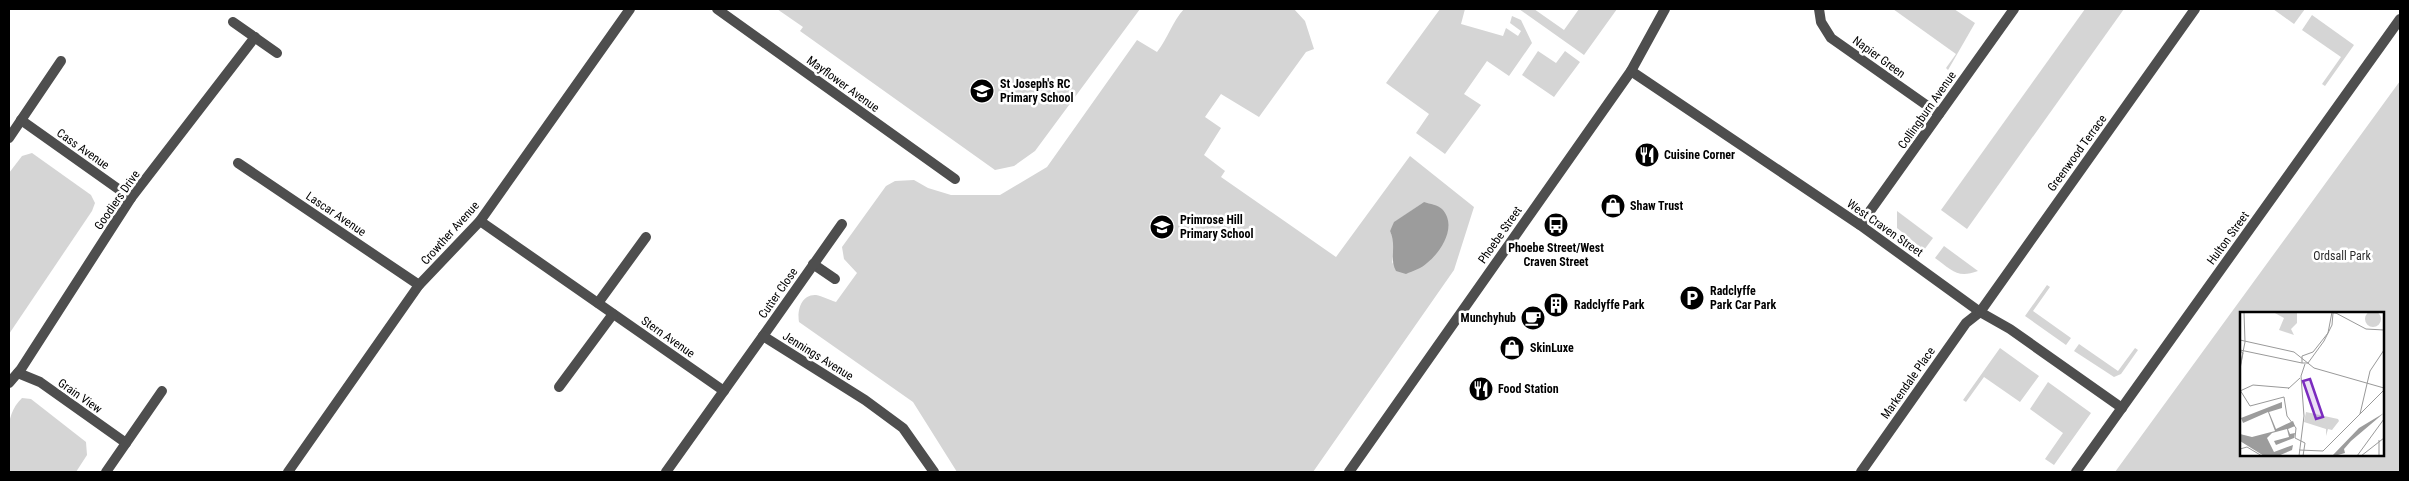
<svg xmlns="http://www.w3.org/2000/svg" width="2409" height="481" viewBox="0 0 2409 481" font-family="'Roboto Condensed',sans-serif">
<rect width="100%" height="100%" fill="#fff"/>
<g fill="#d5d5d5" fill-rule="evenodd">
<polygon points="777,9 1140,9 1035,151 1014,166 995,170 800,31 803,27"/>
<path d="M1184,9H1294L1305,21L1314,49L1306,52L1259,117L1221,94L1205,117L1221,128L1204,155L1225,171L1221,177L1336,257L1410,156L1474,207L1454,270L1313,472H957L913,402L799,322C797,311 801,294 816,295C822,296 830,300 836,302L857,273L844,259L842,247L886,186L895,181L914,180L928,188L951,195H1000L1047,167L1137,40L1157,52C1168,38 1172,22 1184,9ZM1424,202L1392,264L1395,241L1390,231L1395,222Z"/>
<polygon points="1440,9 1465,9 1461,24 1503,36 1506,28 1518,36 1521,31 1510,23 1512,16 1521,20 1532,43 1509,76 1487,61 1464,94 1481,105 1445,154 1416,133 1429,114 1386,83"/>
<polygon points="1519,9 1534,9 1564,30 1579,9 1617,9 1584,55"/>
<polygon points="1893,9 1954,9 1975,23 1948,70 1946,68 1956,54"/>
<polygon points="2085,9 2124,9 1967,229 1941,210"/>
<polygon points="2273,9 2305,9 2294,24"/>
<polygon points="2312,15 2354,45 2325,86 2322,84 2341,57 2302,30"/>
<polygon points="1538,51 1556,63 1565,51 1580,62 1554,97 1522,75"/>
<path d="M2400,81V472H2115ZM2242,314H2383V455H2242Z"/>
<polygon points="32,153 91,195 95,203 92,211 9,334 9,173 22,156"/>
<polygon points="1897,211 1933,238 1924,250 1897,228"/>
<path d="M1944,246L1978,271C1957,279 1952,270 1935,258Z"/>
<polygon points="2047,285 2050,287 2033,311 2071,338 2066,345 2025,316"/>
<polygon points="2079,344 2118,371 2135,348 2138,350 2121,374 2114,377 2074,351"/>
<polygon points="2000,348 2039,376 2020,402 1984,377 1966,402 1963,400"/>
<polygon points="2048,382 2091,413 2054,465 2045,459 2063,433 2030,409"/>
<path d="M22,398L31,399L86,442L87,455L76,472H9C9,447 2,417 22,398Z"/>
</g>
<path fill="#9c9c9c" d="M1424,202C1430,204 1438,205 1442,209C1458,226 1441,252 1427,263C1422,268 1413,271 1406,274L1396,271C1389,258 1397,246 1390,231L1394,222Z"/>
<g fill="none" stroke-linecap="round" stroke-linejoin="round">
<polyline stroke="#4e4e4e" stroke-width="10" points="1861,472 1966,323 1980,312"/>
<g stroke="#4e4e4e" stroke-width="10">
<polyline points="717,9 955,179"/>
<polyline points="1819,9 1821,22 1831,38 1939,114"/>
<polyline points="233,22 277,53"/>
<polyline points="1631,71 1860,225 1980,312 2010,329 2122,408"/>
<polyline points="21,120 131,198"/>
<polyline points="9,138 61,61"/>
<polyline points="238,163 419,285"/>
<polyline points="480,221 724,391"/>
<polyline points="1860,225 2014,9"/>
<polyline points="813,264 835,279"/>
<polyline points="598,303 646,237"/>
<polyline points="1980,312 2195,9"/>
<polyline points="763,336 842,224"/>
<polyline points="18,373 40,382 126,443"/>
<polyline points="9,383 21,369 131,198 255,37"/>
<polyline points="559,387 613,314"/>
<polyline points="106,472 162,391"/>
<polyline points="288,472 419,285 480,221 630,9"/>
<polyline points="666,472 763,336 865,400 903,428 934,472"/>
<polyline points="2076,472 2400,19"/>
</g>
<polyline stroke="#4e4e4e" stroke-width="10" points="1349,472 1631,71 1665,9"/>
</g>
<defs>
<symbol id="school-disc" viewBox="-11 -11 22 22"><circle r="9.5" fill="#000" stroke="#fff"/><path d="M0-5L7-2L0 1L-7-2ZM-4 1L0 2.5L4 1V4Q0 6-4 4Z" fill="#fff"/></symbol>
<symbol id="restaurant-disc" viewBox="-11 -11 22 22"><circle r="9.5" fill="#000" stroke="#fff"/><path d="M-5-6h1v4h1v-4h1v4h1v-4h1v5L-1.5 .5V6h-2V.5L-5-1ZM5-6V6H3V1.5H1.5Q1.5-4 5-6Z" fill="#fff"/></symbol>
<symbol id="shop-disc" viewBox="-11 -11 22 22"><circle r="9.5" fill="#000" stroke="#fff"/><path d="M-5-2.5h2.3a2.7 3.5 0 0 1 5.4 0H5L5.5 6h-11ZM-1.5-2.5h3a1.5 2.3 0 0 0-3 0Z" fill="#fff"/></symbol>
<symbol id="bus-disc" viewBox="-11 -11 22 22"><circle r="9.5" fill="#000" stroke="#fff"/><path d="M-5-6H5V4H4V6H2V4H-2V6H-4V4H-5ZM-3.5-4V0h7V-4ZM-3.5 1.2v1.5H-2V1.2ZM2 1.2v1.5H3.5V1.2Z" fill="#fff"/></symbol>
<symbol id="parking-disc" viewBox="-11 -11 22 22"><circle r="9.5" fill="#000" stroke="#fff"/><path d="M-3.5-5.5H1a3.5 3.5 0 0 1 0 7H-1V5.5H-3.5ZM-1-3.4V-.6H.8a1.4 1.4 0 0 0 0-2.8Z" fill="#fff"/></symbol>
<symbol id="building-disc" viewBox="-11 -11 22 22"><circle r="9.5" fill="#000" stroke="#fff"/><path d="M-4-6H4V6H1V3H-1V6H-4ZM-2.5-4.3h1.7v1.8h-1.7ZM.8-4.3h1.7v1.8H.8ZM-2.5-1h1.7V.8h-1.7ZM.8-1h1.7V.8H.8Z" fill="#fff"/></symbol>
<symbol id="cafe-disc" viewBox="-11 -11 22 22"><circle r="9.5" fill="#000" stroke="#fff"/><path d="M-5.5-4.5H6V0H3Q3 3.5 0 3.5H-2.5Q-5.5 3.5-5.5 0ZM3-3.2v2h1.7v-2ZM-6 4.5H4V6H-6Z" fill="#fff"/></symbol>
</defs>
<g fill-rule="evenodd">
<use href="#school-disc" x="968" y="77" width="28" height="28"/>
<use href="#restaurant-disc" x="1633" y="141" width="28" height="28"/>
<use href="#shop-disc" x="1599" y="192" width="28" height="28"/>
<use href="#bus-disc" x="1542" y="211" width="28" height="28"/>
<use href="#school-disc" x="1148" y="213" width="28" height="28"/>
<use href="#parking-disc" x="1678" y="284" width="28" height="28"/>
<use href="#building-disc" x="1542" y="291" width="28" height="28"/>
<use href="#cafe-disc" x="1519" y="304" width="28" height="28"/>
<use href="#shop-disc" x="1498" y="334" width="28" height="28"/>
<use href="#restaurant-disc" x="1467" y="375" width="28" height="28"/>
</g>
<g text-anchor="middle" stroke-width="5" stroke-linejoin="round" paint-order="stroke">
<g font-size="12" fill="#000" stroke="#fff">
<text transform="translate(1879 57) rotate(36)" y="4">Napier Green</text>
<text transform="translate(843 84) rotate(36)" y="4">Mayflower Avenue</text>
<text transform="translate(1927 110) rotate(-55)" y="4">Collingburn Avenue</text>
<text transform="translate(83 149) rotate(35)" y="4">Cass Avenue</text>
<text transform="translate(2077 153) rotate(-54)" y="4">Greenwood Terrace</text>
<text transform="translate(117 200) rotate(-55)" y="4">Goodiers Drive</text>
<text transform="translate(336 214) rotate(34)" y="4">Lascar Avenue</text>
<text transform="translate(1885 228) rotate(35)" y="4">West Craven Street</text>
<text transform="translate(450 233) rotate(-48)" y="4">Crowther Avenue</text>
<text transform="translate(1500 235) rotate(-55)" y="4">Phoebe Street</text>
<text transform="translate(2228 238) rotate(-54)" y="4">Hulton Street</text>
<text transform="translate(778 293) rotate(-55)" y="4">Cutter Close</text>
<text transform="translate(668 337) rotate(35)" y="4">Stern Avenue</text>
<text transform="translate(818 356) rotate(32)" y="4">Jennings Avenue</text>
<text transform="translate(1908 383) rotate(-55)" y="4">Markendale Place</text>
<text transform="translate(80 396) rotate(35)" y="4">Grain View</text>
</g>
<g font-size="12" font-weight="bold" fill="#000" stroke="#fff" text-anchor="start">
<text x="1000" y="88">St Joseph's RC<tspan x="1000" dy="14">Primary School</tspan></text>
<text x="1664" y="159">Cuisine Corner</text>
<text x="1630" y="210">Shaw Trust</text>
<text x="1180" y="224">Primrose Hill<tspan x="1180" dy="14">Primary School</tspan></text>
<text x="1556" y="252" text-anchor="middle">Phoebe Street/West<tspan x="1556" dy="14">Craven Street</tspan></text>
<text x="1710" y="295">Radclyffe<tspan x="1710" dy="14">Park Car Park</tspan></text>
<text x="1574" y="309">Radclyffe Park</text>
<text x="1516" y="322" text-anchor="end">Munchyhub</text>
<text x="1530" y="352">SkinLuxe</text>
<text x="1498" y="393">Food Station</text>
</g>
<g font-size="12" fill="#2c2c2c" stroke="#fff">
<text x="2342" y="260">Ordsall Park</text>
</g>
</g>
<g transform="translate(2240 312)">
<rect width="144" height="144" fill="#fff"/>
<path d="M125 7a8 8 0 1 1 16 0a8 8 0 1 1-16 0ZM33,0H57V11L51,17L54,23L39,18L44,6ZM66,100L98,107L99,109L92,118L88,117L86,124V117L64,110Z" fill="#d5d5d5"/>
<path d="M42,90V96L29,100L36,117L53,109L55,114L48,117L50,122L55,121L54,126L36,133L34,129L49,125L47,117L32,121L27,126L34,140L53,133L52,138L38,144H24L0,129V122L12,125L35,119L28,100L3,111L1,106ZM144,101L111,129L104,137L105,141L98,143L110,144H92L119,116Z" fill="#9c9c9c"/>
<path fill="none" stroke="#999" stroke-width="1" d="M92,0L88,21L73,40L62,44V51H68L84,29L92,13L93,1H96M94,0L126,17L144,18M0,28L54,40L74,56L144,76M0,38L62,51M0,39L3,41L0,57M0,55L5,30L4,0M48,77L60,66M0,78L10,94L44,85L47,104L56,116L55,126L65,131L63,144M0,79L13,73L49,76M120,102L130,59L144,38M139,128V144M0,137L7,135L22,144M59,138L83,139L144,78M59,144L64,104L61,64L65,52M117,144L144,107M121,144L144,126"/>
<path fill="#7b2cbf" fill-opacity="0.15" stroke="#7b2cbf" stroke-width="2.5" d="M70,67L83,105L76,107L63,69Z"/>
<rect width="144" height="144" fill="none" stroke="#000" stroke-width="2.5"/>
</g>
<rect width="2409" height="481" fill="none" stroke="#000000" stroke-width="20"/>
</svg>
